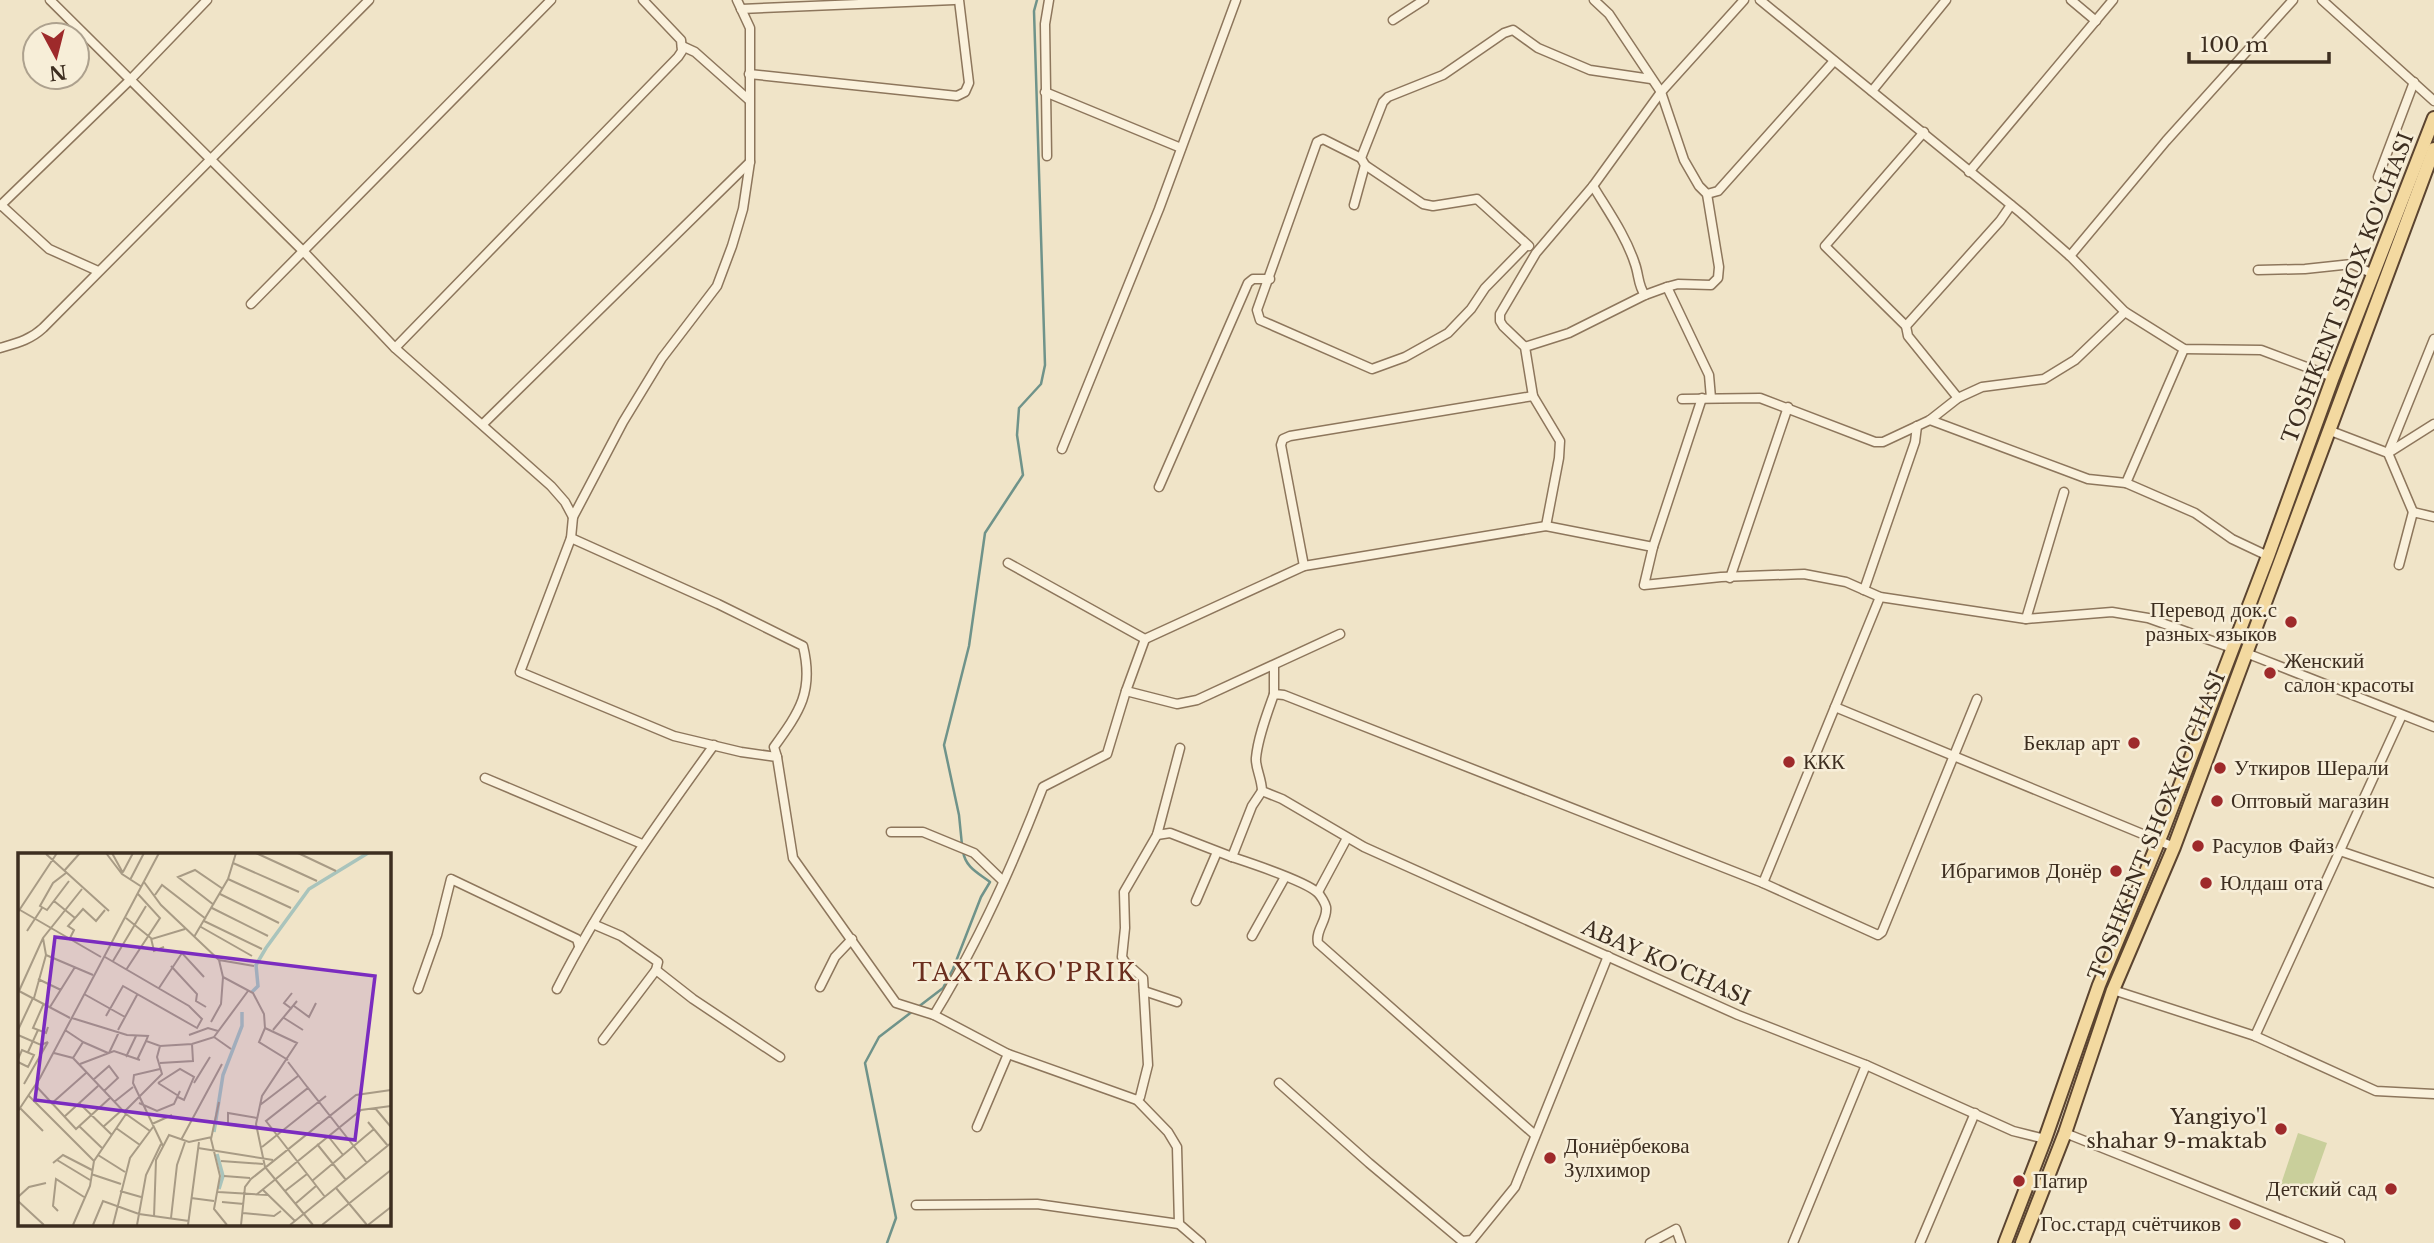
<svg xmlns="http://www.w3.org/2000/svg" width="2434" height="1243" viewBox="0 0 2434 1243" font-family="'Libre Baskerville',serif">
<rect width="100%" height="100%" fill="#f0e4c8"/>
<polygon fill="#c9cf9b" points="2298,1133 2327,1143 2308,1197 2280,1187"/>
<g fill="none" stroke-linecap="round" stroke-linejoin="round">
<g stroke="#6f938a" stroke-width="2.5">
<polyline points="962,845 959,815 944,745 969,646 985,533 1023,475 1017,435 1019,408 1041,384 1045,365 1034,11 1037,0"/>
<path d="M887,1243L896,1218L865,1063L879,1037L943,988L953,969L981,897L990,882C978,873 965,867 963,851"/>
</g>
<defs>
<g id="minor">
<polyline points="50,0 304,252 395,348 678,57 682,51 681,40 643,0"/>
<polyline points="737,0 750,28 750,162 743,209 732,246 717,286 662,358 623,422 573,517 571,538 520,672 674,736 741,752 777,757 793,858 896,1003 934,1015 1008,1054 1137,1100 1168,1132 1177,1147 1179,1224 1201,1243"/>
<polyline points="1760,0 2021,213 2070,256 2125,312 2184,349 2261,350 2333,377"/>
<polyline points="2071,0 2096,21"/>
<polyline points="2322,0 2434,101"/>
<polyline points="741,9 954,0"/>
<polyline points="1393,20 1424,0"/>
<polyline points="682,46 695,52 749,100"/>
<polyline points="749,74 957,96 965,92 969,83 959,0"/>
<polyline points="1872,91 1946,0"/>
<polyline points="1045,92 1181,148"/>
<polyline points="1924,132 1825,246 1906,326 2000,221 2011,205"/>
<polyline points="1047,156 1045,24 1049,0"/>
<polyline points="1361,158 1323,139 1317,142 1257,310 1260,320 1372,369 1405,357 1448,333 1471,309 1485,288 1527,245"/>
<polyline points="1365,165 1423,204 1433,206 1477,199 1529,246"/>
<polyline points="1969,172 2113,0"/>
<polyline points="2378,177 2414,82"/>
<path d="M1593,186C1608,211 1626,236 1635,264C1639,275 1638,286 1645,295"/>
<polyline points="1707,194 1718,191 1834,61"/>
<polyline points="1,205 49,249 98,271"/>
<polyline points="1354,205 1365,165 1361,158 1383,102 1388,97 1443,75 1504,33 1513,30 1538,48 1590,70 1651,79"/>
<polyline points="0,206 130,80 207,0"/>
<polyline points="2070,256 2166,141 2293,0"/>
<polyline points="2258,270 2305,269 2352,264 2373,274"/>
<polyline points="1667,287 1709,375 1711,398"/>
<polyline points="251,304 551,0"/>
<polyline points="1906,326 1908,336 1958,398"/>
<polyline points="1525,347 1569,333 1645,295 1667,287 1678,284 1711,285 1718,278 1719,267 1707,194 1699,186 1684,160 1661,92 1609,14 1594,0"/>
<path d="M0,348C17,343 30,340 43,328L369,0"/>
<polyline points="395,348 551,486 565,502 573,517"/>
<polyline points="2184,349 2126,483 2195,513 2232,539 2268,556"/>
<polyline points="1682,399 1760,398 1875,442 1883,442 1930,420 1958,398 1982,387 2044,379 2075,360 2125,312"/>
<polyline points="1930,420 2088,479 2126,483"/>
<polyline points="483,424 750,162"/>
<polyline points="2328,430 2388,453 2413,512"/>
<polyline points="1062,449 1159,209 1236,0"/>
<polyline points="2388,453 2434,339"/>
<polyline points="2388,453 2434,424"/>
<polyline points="1159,487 1248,283 1253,279 1270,279"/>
<polyline points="1546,526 1559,458 1560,441 1533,396 1525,347 1503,326 1500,321 1500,314 1536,253 1593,186 1661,92 1744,0"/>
<path d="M571,538L718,604L803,646C814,691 800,711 774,747L777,757"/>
<polyline points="1653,547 1702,398"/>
<polyline points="1008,563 1145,639 1304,566 1546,526 1653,547 1644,585 1721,577 1804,574 1846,582 1880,597 2026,619 2112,612 2148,618 2232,648"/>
<polyline points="2399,565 2413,512 2434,517"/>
<polyline points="1304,566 1281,445 1283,439 1290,436 1533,396"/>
<polyline points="1730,578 1788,407"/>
<polyline points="1864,590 1915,442 1917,426"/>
<polyline points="2026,619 2064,492"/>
<polyline points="2246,653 2434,727"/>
<polyline points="1274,666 1274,694"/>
<polyline points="1126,691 1177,704 1197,700 1340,634"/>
<path d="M1977,699L1882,932L1878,935L1763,883L1284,695L1274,694C1267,714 1258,737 1256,758C1255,767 1262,779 1262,791L1282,799L1364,847L1738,1015L1866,1065L2013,1131L2045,1139"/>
<polyline points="1835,707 2174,847"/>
<polyline points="485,778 642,844"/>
<polyline points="891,832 923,832 974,853 1003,881"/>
<polyline points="1157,835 1170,833 1232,857 1252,806 1262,791"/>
<polyline points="2340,851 2434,883"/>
<path d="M1232,857C1250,863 1306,881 1318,893C1321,896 1325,903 1326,907C1328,920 1315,930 1318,943L1535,1135"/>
<polyline points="1763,883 1880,597"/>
<polyline points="1318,892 1347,838"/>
<polyline points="1196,901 1217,852"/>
<polyline points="593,924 621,936 658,962 656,970 603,1040"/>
<polyline points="1252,936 1285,877"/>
<polyline points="656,970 693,999 780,1057"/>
<polyline points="820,987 835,957 852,939"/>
<polyline points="418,989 437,935 451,879 577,939 579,946"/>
<path d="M557,989C601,902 657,824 714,745"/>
<polyline points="2113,990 2255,1036 2376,1091 2434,1094"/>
<polyline points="1144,991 1177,1002"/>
<path d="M934,1015C978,943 1013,865 1043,787L1107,754L1126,691L1145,639"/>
<polyline points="2255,1036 2402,715"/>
<polyline points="1279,1083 1369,1163 1462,1241 1472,1240 1515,1187 1608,956"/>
<polyline points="1137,1100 1140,1097 1148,1065 1143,978 1125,962 1122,957 1125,928 1124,892 1157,835 1180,748"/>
<polyline points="977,1127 1008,1054"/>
<polyline points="2065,1133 2340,1243"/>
<polyline points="916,1205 1037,1204 1179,1224"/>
<polyline points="1650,1243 1676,1229 1681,1243"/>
<polyline points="1793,1243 1866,1065"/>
<polyline points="1920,1243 1975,1113"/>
</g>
<g id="primary">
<polyline points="2005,1243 2045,1139 2099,985 2162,833 2268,556 2333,377 2434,118"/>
<polyline points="2022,1243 2065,1133 2113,990 2174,847 2434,149"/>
</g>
</defs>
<use href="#minor" stroke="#8d765c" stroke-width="11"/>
<use href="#primary" stroke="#5b4430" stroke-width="16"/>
<use href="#minor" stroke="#faf1dc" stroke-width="8"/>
<use href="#primary" stroke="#f3d9a0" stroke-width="12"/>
</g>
<g fill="#9e2a2b" stroke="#f7eed8" stroke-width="2.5">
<circle cx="2291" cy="622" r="7"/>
<circle cx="2270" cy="673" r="7"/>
<circle cx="2134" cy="743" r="7"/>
<circle cx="1789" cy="762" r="7"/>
<circle cx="2220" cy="768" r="7"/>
<circle cx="2217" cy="801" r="7"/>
<circle cx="2198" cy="846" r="7"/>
<circle cx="2116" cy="871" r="7"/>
<circle cx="2206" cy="883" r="7"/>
<circle cx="2281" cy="1129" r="7"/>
<circle cx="1550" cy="1158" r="7"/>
<circle cx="2019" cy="1181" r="7"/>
<circle cx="2391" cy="1189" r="7"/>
<circle cx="2235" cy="1224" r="7"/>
</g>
<g text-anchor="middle" stroke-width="5" stroke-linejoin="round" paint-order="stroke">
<g font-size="21" fill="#3d2e20" stroke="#f7eed8">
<text transform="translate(2348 288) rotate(-69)" y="7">TOSHKENT SHOX KO'CHASI</text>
<text transform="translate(2157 826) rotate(-68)" y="7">TOSHKENT SHOX KO'CHASI</text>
<text transform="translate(1666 963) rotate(24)" y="7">ABAY KO'CHASI</text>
</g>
<g font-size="21" fill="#3d2e20" stroke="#f7eed8" text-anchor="start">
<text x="2277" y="617" text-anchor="end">Перевод док.с<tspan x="2277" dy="24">разных языков</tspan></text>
<text x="2284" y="668">Женский<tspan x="2284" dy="24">салон красоты</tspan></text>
<text x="2120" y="750" text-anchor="end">Беклар арт</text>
<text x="1803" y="769">ККК</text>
<text x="2234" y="775">Уткиров Шерали</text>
<text x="2231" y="808">Оптовый магазин</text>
<text x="2212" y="853">Расулов Файз</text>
<text x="2102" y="878" text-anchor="end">Ибрагимов Донёр</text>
<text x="2220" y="890">Юлдаш ота</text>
<text x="2267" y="1124" text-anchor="end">Yangiyo'l<tspan x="2267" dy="24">shahar 9-maktab</tspan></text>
<text x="1564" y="1153">Дониёрбекова<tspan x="1564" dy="24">Зулхимор</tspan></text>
<text x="2033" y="1188">Патир</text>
<text x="2377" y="1196" text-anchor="end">Детский сад</text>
<text x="2221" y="1231" text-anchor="end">Гос.стард счётчиков</text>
</g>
<g font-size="24" letter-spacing="2" fill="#6b2e1e" stroke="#f7eed8">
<text x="1025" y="981">TAXTAKO'PRIK</text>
</g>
</g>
<g transform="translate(18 853)">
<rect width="373" height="373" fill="#f0e4c8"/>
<path fill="none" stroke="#a9c4bc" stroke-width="3.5" d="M234,139L240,133L238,112L248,95L291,36L350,0M196,279L205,222L224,173V159M199,301L205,323L201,336"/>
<path fill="none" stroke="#a89b85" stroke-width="2" d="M88,0L104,21L124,34M94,0L105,20M238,0L299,28M280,0L318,18M28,1L91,58M215,10L281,39M46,18L62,0M105,19L115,0M48,20L35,30L22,53L29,57L51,28M210,26L273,55M112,27L126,0M126,29L143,52L201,107L205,124L235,140L246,161L247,175L279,190L244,243L238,271L247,314L295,372M202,41L261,70M137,42L144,32L188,66M36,48L57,65M196,52L160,24L177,17L205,36M194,55L250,83M2,57L83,104M0,59L39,0M108,65L134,86L167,76M186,68L244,96M183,74L234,103M9,78L24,55M176,84L210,26L218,0M133,85L136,98L146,94M51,87L56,77L50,73L65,56L78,68L87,57M28,102L75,122M87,104L171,153L184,166L179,175L105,133L88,163M201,107L236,113M95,108L128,53M153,113L179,141L178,148L188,154M108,117L142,65L120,41M20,126L43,137M141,135L164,100L186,124M1,138L25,85L64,36M1,138L52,165M66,141L107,164M16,145L28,102L25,85M26,150L15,175L28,180L30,174M276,153L291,164L298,150M32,154L57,114M274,156L266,150L274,140M54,165L109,182L130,183L128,188L142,193L174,191L196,184L213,196M266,165L285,177M193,169L203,151L205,124M247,175L241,189L270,207M0,177L15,145M47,177L65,189L55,205M100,177L119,142M255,177L279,148M0,182L23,192L30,189M171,182L190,175L200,178M196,184L230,138M65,189L90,200M10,199L20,177M36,200L55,205L108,261L132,278M91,200L101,179M108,204L118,183M0,206L4,197L16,202L10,214L0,209M119,207L128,188M270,209L290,235M142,210L175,208L174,191M62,211L96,198L122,207M142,216L116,222L115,230L145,293M75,227L91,213L100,225L86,238M140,230L162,216L176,224L166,247L160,244M140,230L159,242M176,230L192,204M6,231L30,189M18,233L58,276L92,245M11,243L76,308M96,249L115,234M201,249L193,286L202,323L196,356L209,372M61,250L94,282M121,250L139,258L156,251L162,238M33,251L68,220M242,252L280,223M2,255L25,278M357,255L373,274M0,258L22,225L141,0M106,259L144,221L139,204L142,193M46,264L80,233M239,265L210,260V271L239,274M350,269L370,293M134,271L154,262M61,273L85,296M85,274L104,257M98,275L122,292M310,283L325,302M163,287L204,211M299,291L328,327M244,294L308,243M180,295L255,307M80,302L107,319M39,307L72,327M203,308L245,311M35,310L45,302L74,317M73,321L103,331M206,323L232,325M294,328L356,276M318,335L349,372M244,336L277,368M102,338L123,344M267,338L289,321M200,339L250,342M238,342L343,257L373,253M0,344L11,334L28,330M307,344L248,268L290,235L349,310M173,345L196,348M0,348L26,372M204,349L226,351M277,351L298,333M40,358L35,353L38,326L66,344M225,360L256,363L263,358M136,364L138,307L151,282L171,289L194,284M153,365L159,312L167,289M55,372L72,333L76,308L108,261M75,372L85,348L121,361L171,368M95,372L112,305L135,274M119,372L128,322L143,291M170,372L181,289M223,372L227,334L233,326L338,242L373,237M272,372L373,290M304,372L373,317M350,372L373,354"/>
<path fill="#7b2cbf" fill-opacity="0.15" stroke="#7b2cbf" stroke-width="3.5" d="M37,84L357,123L337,287L17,247Z"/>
<rect width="373" height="373" fill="none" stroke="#3d2e20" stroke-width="3.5"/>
</g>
<g transform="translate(56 56) rotate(173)"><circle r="33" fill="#f7eed8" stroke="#ada18e" stroke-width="2"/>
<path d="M0-5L12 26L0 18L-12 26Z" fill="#9e2a2b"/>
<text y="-10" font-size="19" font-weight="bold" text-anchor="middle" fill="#3d2e20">N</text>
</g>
<path d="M2189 52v10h140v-10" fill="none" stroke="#3d2e20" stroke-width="3.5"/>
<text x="2200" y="52" font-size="21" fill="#3d2e20" stroke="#f7eed8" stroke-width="5" paint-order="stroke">100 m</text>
</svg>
